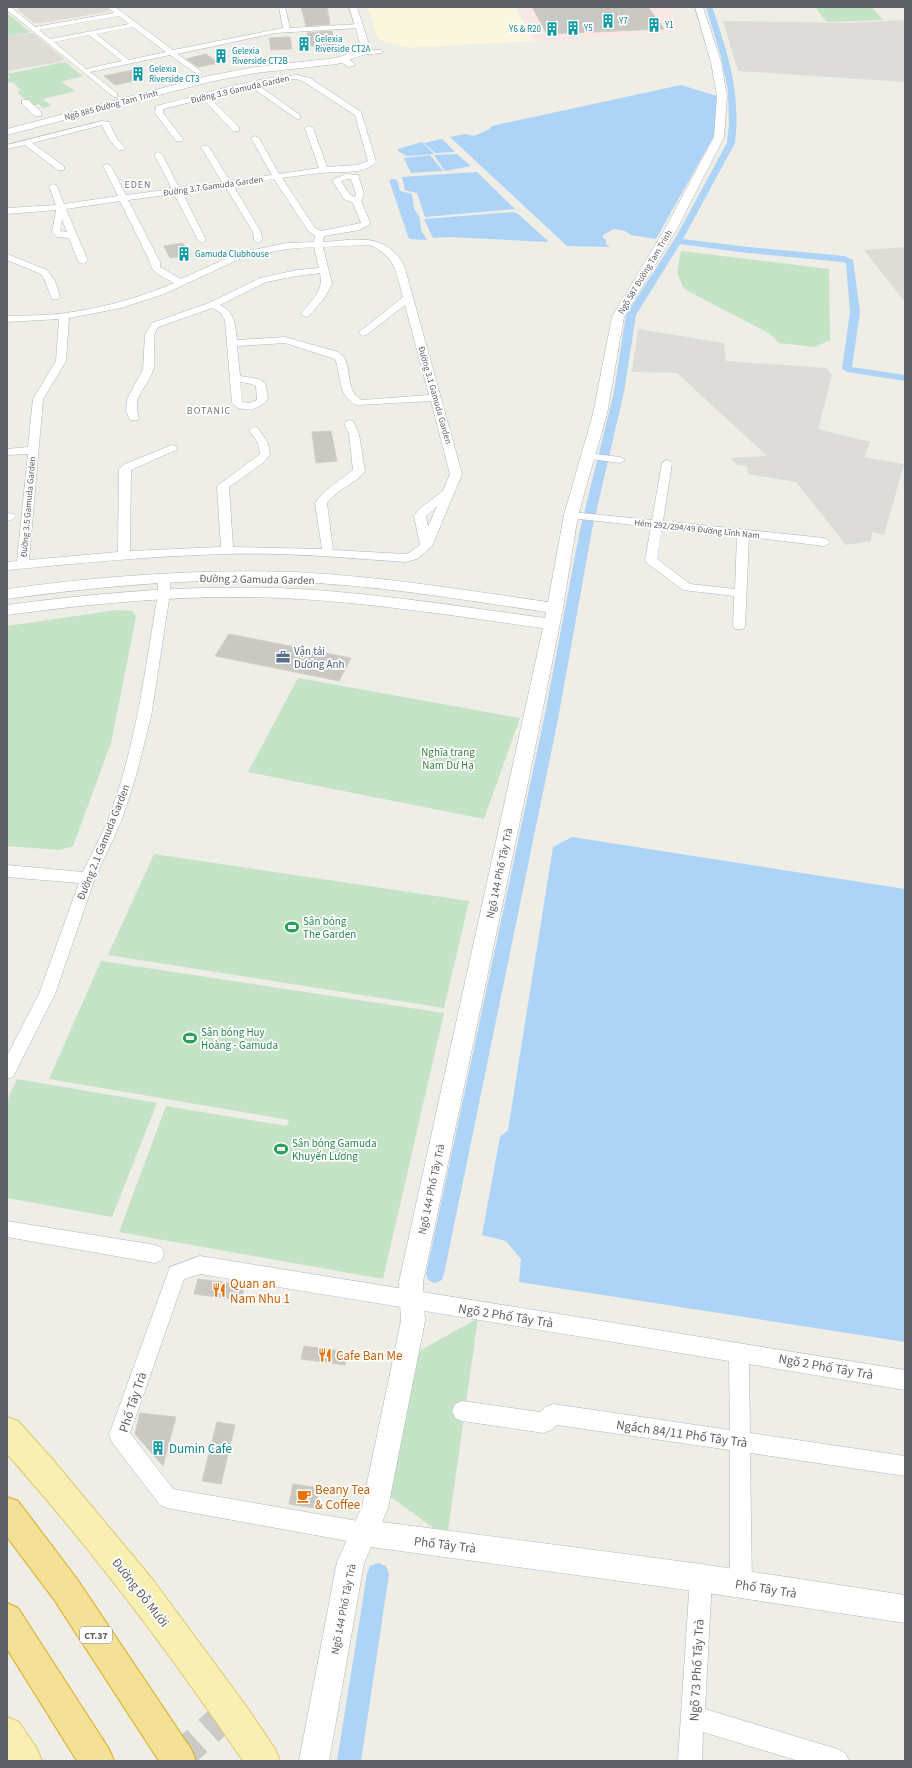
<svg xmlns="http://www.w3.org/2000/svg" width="912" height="1768" viewBox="0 0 912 1768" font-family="'Source Sans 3',sans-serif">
<rect width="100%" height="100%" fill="#eeede6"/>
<polygon fill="#fbf6de" points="367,7 515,7 534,41 409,48 379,40"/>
<g fill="#dddcd8">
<polygon points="905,20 905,82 738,71 723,21 849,23"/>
<polygon points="638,329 724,343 726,361 826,368 832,375 818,429 870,442 864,457 904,464 884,535 872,532 871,541 846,545 796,482 748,474 747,466 737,465 731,458 767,456 677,373 632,372"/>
</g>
<g fill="#dedcd4">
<polygon points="23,7 106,7 110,10 106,12 42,23 34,23 17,9"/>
<polygon points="30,33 33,33 64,59 59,62 7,71 7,37"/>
<polygon points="905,247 905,302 864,250"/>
</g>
<polygon fill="#f9e7e4" points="516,7 670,7 674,13 678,29 669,33 534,41"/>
<g fill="#c5e3c7">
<polygon points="815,7 872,7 883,20 827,22"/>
<polygon points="7,13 30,32 7,37"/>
<polygon points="65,62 83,76 61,82 75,91 43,99 51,106 43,108 39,104 33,106 17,92 21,91 13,82 7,83 7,79 10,78 7,74"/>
<polygon points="681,251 829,269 830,340 815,347 779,343 770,334 684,289 677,273"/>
<polygon points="117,610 132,611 136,617 111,743 73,846 60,850 7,846 7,626"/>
<polygon points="298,678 520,718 484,819 248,772"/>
<polygon points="154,854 469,901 444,1008 108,955"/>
<polygon points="101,961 444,1013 383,1279 119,1232 166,1106 287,1126 289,1120 49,1079"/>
<polygon points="17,1079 157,1103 112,1217 7,1198 7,1101"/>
<polygon points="478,1318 447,1538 388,1495 416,1353"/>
</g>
<g fill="#add3f7">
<polygon points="681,85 717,96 715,134 656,239 631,235 625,231 614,229 603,235 603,238 606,240 606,244 610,247 567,246 450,137 465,134 474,136 490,129 492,126"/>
<polygon points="442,139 455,152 435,153 424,143"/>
<polygon points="422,142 434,154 407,156 398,151 398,149"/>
<polygon points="457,154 471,166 445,171 434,155"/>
<polygon points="430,155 443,171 411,173 404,158"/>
<polygon points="477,172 515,209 425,217 417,193 405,190 402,177"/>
<polygon points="393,179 397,180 400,191 412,194 414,209 420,218 418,219 420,220 421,230 427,240 409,239 389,180"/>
<polygon points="513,212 518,214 548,241 547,242 449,237 433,238 424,219"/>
<polygon points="572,837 905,889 905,1342 519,1282 521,1259 506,1241 482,1235 500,1137 508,1130 553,847"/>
</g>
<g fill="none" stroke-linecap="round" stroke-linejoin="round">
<g fill="#add3f7" fill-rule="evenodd">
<path d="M706,7H712C728,53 741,93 735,143L683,239L739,246L844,256L853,260L860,312L852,367L905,375V381L847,372L842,369L850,312L846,263L842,262L739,252L680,244L636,315L624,392L592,530L558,719L444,1274L442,1280L435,1283L428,1280L426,1274L544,719L580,530L614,392L626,315L676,237L727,143L729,125L728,91L721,57Z"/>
<polygon points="378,1563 386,1566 389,1574 361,1761 337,1761 367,1574 370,1566"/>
</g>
</g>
<g fill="#cac8c2" stroke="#d2cfc5">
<polygon points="301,7 327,7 330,24 306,26"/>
<polygon points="532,7 648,7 664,29 547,34"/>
<polygon points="332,31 333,35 335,35 339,46 311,46 307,33"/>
<polygon points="290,37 292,49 271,50 269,38"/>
<polygon points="206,54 219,63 198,67 186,59"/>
<polygon points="133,70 144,79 115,85 104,76"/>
<polygon points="183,243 190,255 170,258 164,246"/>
<polygon points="331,431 337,461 316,463 312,432"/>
<polygon points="229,634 351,658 339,681 215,656"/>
<polygon points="198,1279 245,1285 241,1300 194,1294"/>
<polygon points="304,1346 348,1352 345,1365 301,1359"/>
<polygon points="140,1413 176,1417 163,1466 135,1434"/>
<polygon points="217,1422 235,1425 221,1484 202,1481"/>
<polygon points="293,1484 319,1488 315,1508 289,1504"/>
</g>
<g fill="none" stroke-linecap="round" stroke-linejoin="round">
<polyline stroke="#cacac6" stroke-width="30" stroke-dasharray="30 15" stroke-linecap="butt" points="175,1761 229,1712"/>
<defs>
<g id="minor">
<path d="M7,7H11L35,27L114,13L108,7H115L173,50L283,28L279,7H285L290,28L359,24L362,26L359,28L275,33L177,54L201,71L202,73L198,75L170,55L90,72L117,93V97H114L7,10ZM119,16L129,24L50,39L39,30ZM133,27L166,52L129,60L96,34ZM89,35L122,61L86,69L54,42Z"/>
<polygon points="380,50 382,51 382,53 360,55 356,53 360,51"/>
<polygon points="341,58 347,58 356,65 349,67 341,62"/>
<path d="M297,75L310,78L361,112L376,162C365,175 338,171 322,173C309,174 295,176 282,178L315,228L321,231L361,223L353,203L344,199L332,180L346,174L358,175L364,194L361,201L370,222L369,225L359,230L324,236L323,242C357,240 383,231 404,265L462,474L432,546L417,559L405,562C346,558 285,552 226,554C152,556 80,563 7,570V562L17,561L28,454L7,455V449L28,447L33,399L56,361L59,319L7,322V316C26,315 46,316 65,313C103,308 139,298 174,283C164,277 152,274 150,262L120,201L66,209L88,261L83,264L78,261L69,238L57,237L52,232L56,210L7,214V208L56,205L49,186L53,184L57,186L64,204L118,196L103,166L107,164L111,166L126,195L172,189L154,154L158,152L162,154L179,188L222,182L201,147L205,145L209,147L230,181L272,175L251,138L255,136L259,138L279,174L319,168L305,128L309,126L313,128L327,167L357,165L368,161L355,115L304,82L297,79L284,80L259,86L300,115V119H297L251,87L209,97L239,127V131H233L203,99L163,109V113L183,139L182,141H176L155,113L156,106C203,95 249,78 297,75ZM274,179L309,232L315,235L314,242L287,243L238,253L181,279L160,267V262L128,200L174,194L198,240L202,243L206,240L182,192L225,186L253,232L254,240L258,243L262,240L261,232L233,185ZM347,179H351L356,194L355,197L350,195L341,181ZM62,219L67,232L60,231ZM370,245C396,257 396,272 403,297L358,333L363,336L366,335L405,305L429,395L362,400C342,390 355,362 338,352L285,337L237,340C235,325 235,312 220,305L266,282L297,276L320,273C324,293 312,299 301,314L306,317L309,316L325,297L332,284L323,247ZM314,247L319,268L297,270L260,278L209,303L152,323L145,335L143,370L127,399L126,411L130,420H138L139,418C131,396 147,389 153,370C158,356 149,339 158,327L212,308L220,312L225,320L232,403C241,414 262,410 268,398L265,383L259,379L240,376L237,346L285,343L335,359C342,376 337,396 357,405L431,401L450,474L443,491L419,509L414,516L420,545L409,553L405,554L333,550L327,503C336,489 355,485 365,471L359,434L353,421L349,420L344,423L349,434L353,470L325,491L315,503L322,549L233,547L229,487L264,462L270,454L268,443L258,428L254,427L249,430L258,443L260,454L217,486L221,547L130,551L131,470L176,450L177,448L176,446L172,445L125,464L119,469L118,552L29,560L43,399L66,361L69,318L121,308L164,294L244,257L287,249ZM240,382L252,384L256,386L257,400L249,403L242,402ZM437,506L428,527L426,516Z"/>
<polygon points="22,100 28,100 41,112 41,116 35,116 22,104"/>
<polygon points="102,121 109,122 117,139 125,148 124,150 118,150 109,139 102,125 32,143 64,166 64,170 58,170 25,145 7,149 7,145"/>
<polygon points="7,254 47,270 55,281 60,297 58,299 52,299 45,281 41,274 7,260"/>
<polygon points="588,453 620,457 625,460 620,463 584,458 583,456"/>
<path d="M667,460L672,463L663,521L824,538L828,540L830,542L828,544L824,546L749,537L745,626L743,629H735L733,626L734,596L683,590L647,563L645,560L651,527L571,518L565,515L571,512L652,520L662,463ZM662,528L737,536L735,589L690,584L657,559Z"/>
<polygon points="7,513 14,514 16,516 11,520 7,521"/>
<path d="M164,574L168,575L170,578V593L151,717L136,776L121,822L95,878L55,994L13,1077L7,1079V1056L39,994L79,883L7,877V865L83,872C91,855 100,839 107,822C136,749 145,670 158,593V578L160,575Z"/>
<polygon points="7,1221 155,1245 162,1248 164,1254 162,1260 155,1263 7,1237"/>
<polygon points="200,1256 905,1370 905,1390 749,1364 750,1433 905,1456 905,1476 750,1453 752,1585 749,1593 741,1596 733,1593 730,1585 730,1450 557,1425 551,1430 544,1433 462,1421 455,1418 452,1411 455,1404 462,1401 540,1412 546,1407 553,1404 730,1430 729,1361 200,1274 184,1279 130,1433 173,1489 364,1522 372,1525 375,1533 372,1541 364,1544 167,1508 160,1505 112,1442 109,1435 170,1267"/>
<polygon points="701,1567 709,1570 712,1578 705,1709 837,1749 845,1753 849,1761 799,1761 703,1732 702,1761 678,1761 690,1578 693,1570"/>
</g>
<g id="tertiary">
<polygon points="349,7 357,7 369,45 363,55 337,64 255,73 209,82 7,135 7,129 208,76 255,67 336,58 357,51 361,45"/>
<path d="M695,7H703L721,62L727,96L724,137L678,227L624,317L607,414L578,515L563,608L529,778L423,1282L425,1321L388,1508L382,1522L701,1564L905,1595V1623L701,1592L371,1547L364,1563L329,1761H299L337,1562L362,1507L401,1321L399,1282L543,628C462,617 381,604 300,599C202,593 104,602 7,615V605C104,592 201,584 299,589C382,594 463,607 545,618L546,612C463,600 379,585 294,582C198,577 102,586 7,599V589C102,576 197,569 293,572C379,576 464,590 548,602L564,515L593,414L612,317L666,227L714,137L717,96L711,62Z"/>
</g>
<g id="primary">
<path d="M7,1417L18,1421L53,1460L153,1580L246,1706L275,1749L280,1761H243C171,1654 93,1551 7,1454Z"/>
<polygon points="7,1717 19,1722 37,1749 42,1761 7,1761"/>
</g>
<g id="motorway">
<polygon points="7,1497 18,1501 77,1579 191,1749 196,1761 159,1761 55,1601 7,1537"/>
<polygon points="7,1603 18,1608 109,1749 114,1761 77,1761 7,1649"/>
</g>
</defs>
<use href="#minor" stroke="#b3b5b9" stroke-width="1"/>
<use href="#tertiary" stroke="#b3b5b9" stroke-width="1"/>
<use href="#primary" stroke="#e4c869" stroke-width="2"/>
<use href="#motorway" stroke="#deab16" stroke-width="2"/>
<use href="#minor" fill="#fff" fill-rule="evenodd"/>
<use href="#tertiary" fill="#fff" fill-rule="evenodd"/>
<use href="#primary" fill="#f7f0b2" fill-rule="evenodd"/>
<use href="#motorway" fill="#f3e198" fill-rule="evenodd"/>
</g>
<defs>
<symbol id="building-bare" viewBox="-9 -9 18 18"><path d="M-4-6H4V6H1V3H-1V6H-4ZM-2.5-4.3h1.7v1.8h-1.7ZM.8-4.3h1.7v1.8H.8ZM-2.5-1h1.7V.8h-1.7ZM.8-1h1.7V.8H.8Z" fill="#0f9aa8" stroke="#fff" stroke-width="2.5" paint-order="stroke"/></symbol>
<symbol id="office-bare" viewBox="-9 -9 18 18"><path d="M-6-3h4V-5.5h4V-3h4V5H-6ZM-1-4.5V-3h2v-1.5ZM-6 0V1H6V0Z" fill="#5c6f8a" stroke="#fff" stroke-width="2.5" paint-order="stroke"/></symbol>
<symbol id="stadium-bare" viewBox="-9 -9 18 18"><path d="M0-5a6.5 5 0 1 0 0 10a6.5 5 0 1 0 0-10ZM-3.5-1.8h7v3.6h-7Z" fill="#2e9e5b" stroke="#fff" stroke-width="2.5" paint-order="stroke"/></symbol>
<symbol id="restaurant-bare" viewBox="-9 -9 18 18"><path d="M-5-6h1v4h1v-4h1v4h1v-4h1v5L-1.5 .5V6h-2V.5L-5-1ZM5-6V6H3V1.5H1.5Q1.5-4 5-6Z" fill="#e8710a" stroke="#fff" stroke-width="2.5" paint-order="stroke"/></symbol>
<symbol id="cafe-bare" viewBox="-9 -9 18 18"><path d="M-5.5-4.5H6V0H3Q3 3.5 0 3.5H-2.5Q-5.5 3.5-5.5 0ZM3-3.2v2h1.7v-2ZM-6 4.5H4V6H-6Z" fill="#e8710a" stroke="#fff" stroke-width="2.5" paint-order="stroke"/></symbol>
</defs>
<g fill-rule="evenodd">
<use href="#building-bare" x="598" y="11" width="20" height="20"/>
<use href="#building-bare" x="644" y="15" width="20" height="20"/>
<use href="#building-bare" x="563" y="18" width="20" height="20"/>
<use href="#building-bare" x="542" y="19" width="20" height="20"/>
<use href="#building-bare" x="294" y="34" width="20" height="20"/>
<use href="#building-bare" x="211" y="46" width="20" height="20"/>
<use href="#building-bare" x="128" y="64" width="20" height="20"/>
<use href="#building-bare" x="174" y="244" width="20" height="20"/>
<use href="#office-bare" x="273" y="647" width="20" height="20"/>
<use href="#stadium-bare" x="282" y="917" width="20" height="20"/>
<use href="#stadium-bare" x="180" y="1028" width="20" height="20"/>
<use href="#stadium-bare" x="271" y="1139" width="20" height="20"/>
<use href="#restaurant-bare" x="209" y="1280" width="20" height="20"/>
<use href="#restaurant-bare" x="315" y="1345" width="20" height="20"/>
<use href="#building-bare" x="148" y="1438" width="20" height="20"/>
<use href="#cafe-bare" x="294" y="1486" width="20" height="20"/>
</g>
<g text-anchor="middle" stroke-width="3.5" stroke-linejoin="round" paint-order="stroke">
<g font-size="9" fill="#0d838f" stroke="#fff" text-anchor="start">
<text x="619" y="24">Y7</text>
<text x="665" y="28">Y1</text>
<text x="584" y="31">Y5</text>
<text x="541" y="32" text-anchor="end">Y6 &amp; R20</text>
<text x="315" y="42">Gelexia<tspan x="315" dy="10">Riverside CT2A</tspan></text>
<text x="232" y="54">Gelexia<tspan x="232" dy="10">Riverside CT2B</tspan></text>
<text x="149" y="72">Gelexia<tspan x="149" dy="10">Riverside CT3</tspan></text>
<text x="195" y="257">Gamuda Clubhouse</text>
</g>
<g font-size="9" fill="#5e6065" stroke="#fff">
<text transform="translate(240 89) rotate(-13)" y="3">Đường 3.9 Gamuda Garden</text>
<text transform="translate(111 105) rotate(-15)" y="3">Ngõ 885 Đường Tam Trinh</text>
<text transform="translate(213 186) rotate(-8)" y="3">Đường 3.7 Gamuda Garden</text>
<text transform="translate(645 272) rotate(-59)" y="3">Ngõ 587 Đường Tam Trinh</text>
<text transform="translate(435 395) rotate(74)" y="3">Đường 3.1 Gamuda Garden</text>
<text transform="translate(28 507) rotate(-85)" y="3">Đường 3.5 Gamuda Garden</text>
<text transform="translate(697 529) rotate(6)" y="3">Hẻm 292/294/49 Đường Lĩnh Nam</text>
</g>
<g font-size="10" letter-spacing="1" fill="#6f7277" stroke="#fff">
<text x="138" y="188">EDEN</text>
<text x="209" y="414">BOTANIC</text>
</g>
<rect fill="#fff" stroke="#8e9093" stroke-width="1" x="80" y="1627" width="32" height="16" rx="3"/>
<g font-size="10" font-weight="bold" fill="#5e6065">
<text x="96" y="1639">CT.37</text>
</g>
<g font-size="11" fill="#5e6065" stroke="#fff">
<text transform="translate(257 579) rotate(1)" y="4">Đường 2 Gamuda Garden</text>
<text transform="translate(103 842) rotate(-68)" y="4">Đường 2.1 Gamuda Garden</text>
<text transform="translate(499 873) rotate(-78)" y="4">Ngõ 144 Phố Tây Trà</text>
<text transform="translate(431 1189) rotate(-78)" y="4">Ngõ 144 Phố Tây Trà</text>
<text transform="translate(343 1609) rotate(-79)" y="4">Ngõ 144 Phố Tây Trà</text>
</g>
<g font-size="11" fill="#4e5e75" stroke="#fff" text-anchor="start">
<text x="294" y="655">Vận tải<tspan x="294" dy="13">Dương Anh</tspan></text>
</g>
<g font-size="11" fill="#3e8345" stroke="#fff">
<text x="448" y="756">Nghĩa trang<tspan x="448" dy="13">Nam Dư Hạ</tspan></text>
</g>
<g font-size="11" fill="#27864d" stroke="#fff" text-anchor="start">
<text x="303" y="925">Sân bóng<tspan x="303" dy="13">The Garden</tspan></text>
<text x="201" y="1036">Sân bóng Huy<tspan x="201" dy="13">Hoàng - Gamuda</tspan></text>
<text x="292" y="1147">Sân bóng Gamuda<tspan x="292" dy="13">Khuyến Lương</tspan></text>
</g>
<g font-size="13" fill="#c56008" stroke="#fff" text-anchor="start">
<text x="230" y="1288">Quan an<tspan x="230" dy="15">Nam Nhu 1</tspan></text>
<text x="336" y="1360">Cafe Ban Me</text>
<text x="315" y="1494">Beany Tea<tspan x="315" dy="15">&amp; Coffee</tspan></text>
</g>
<g font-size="13" fill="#5e6065" stroke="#fff">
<text transform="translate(506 1315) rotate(9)" y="5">Ngõ 2 Phố Tây Trà</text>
<text transform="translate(826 1366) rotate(10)" y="5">Ngõ 2 Phố Tây Trà</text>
<text transform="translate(132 1402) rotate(-72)" y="5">Phố Tây Trà</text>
<text transform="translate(682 1433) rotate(8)" y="5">Ngách 84/11 Phố Tây Trà</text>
<text transform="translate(445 1544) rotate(7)" y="5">Phố Tây Trà</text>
<text transform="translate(766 1588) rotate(9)" y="5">Phố Tây Trà</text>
<text transform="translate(141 1592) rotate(52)" y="5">Đường Đỗ Mười</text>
<text transform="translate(696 1670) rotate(-87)" y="5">Ngõ 73 Phố Tây Trà</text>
</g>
<g font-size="13" fill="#0d838f" stroke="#fff" text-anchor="start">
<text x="169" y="1453">Dumin Cafe</text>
</g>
</g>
<rect width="912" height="1768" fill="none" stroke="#5e6065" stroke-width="16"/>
</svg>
